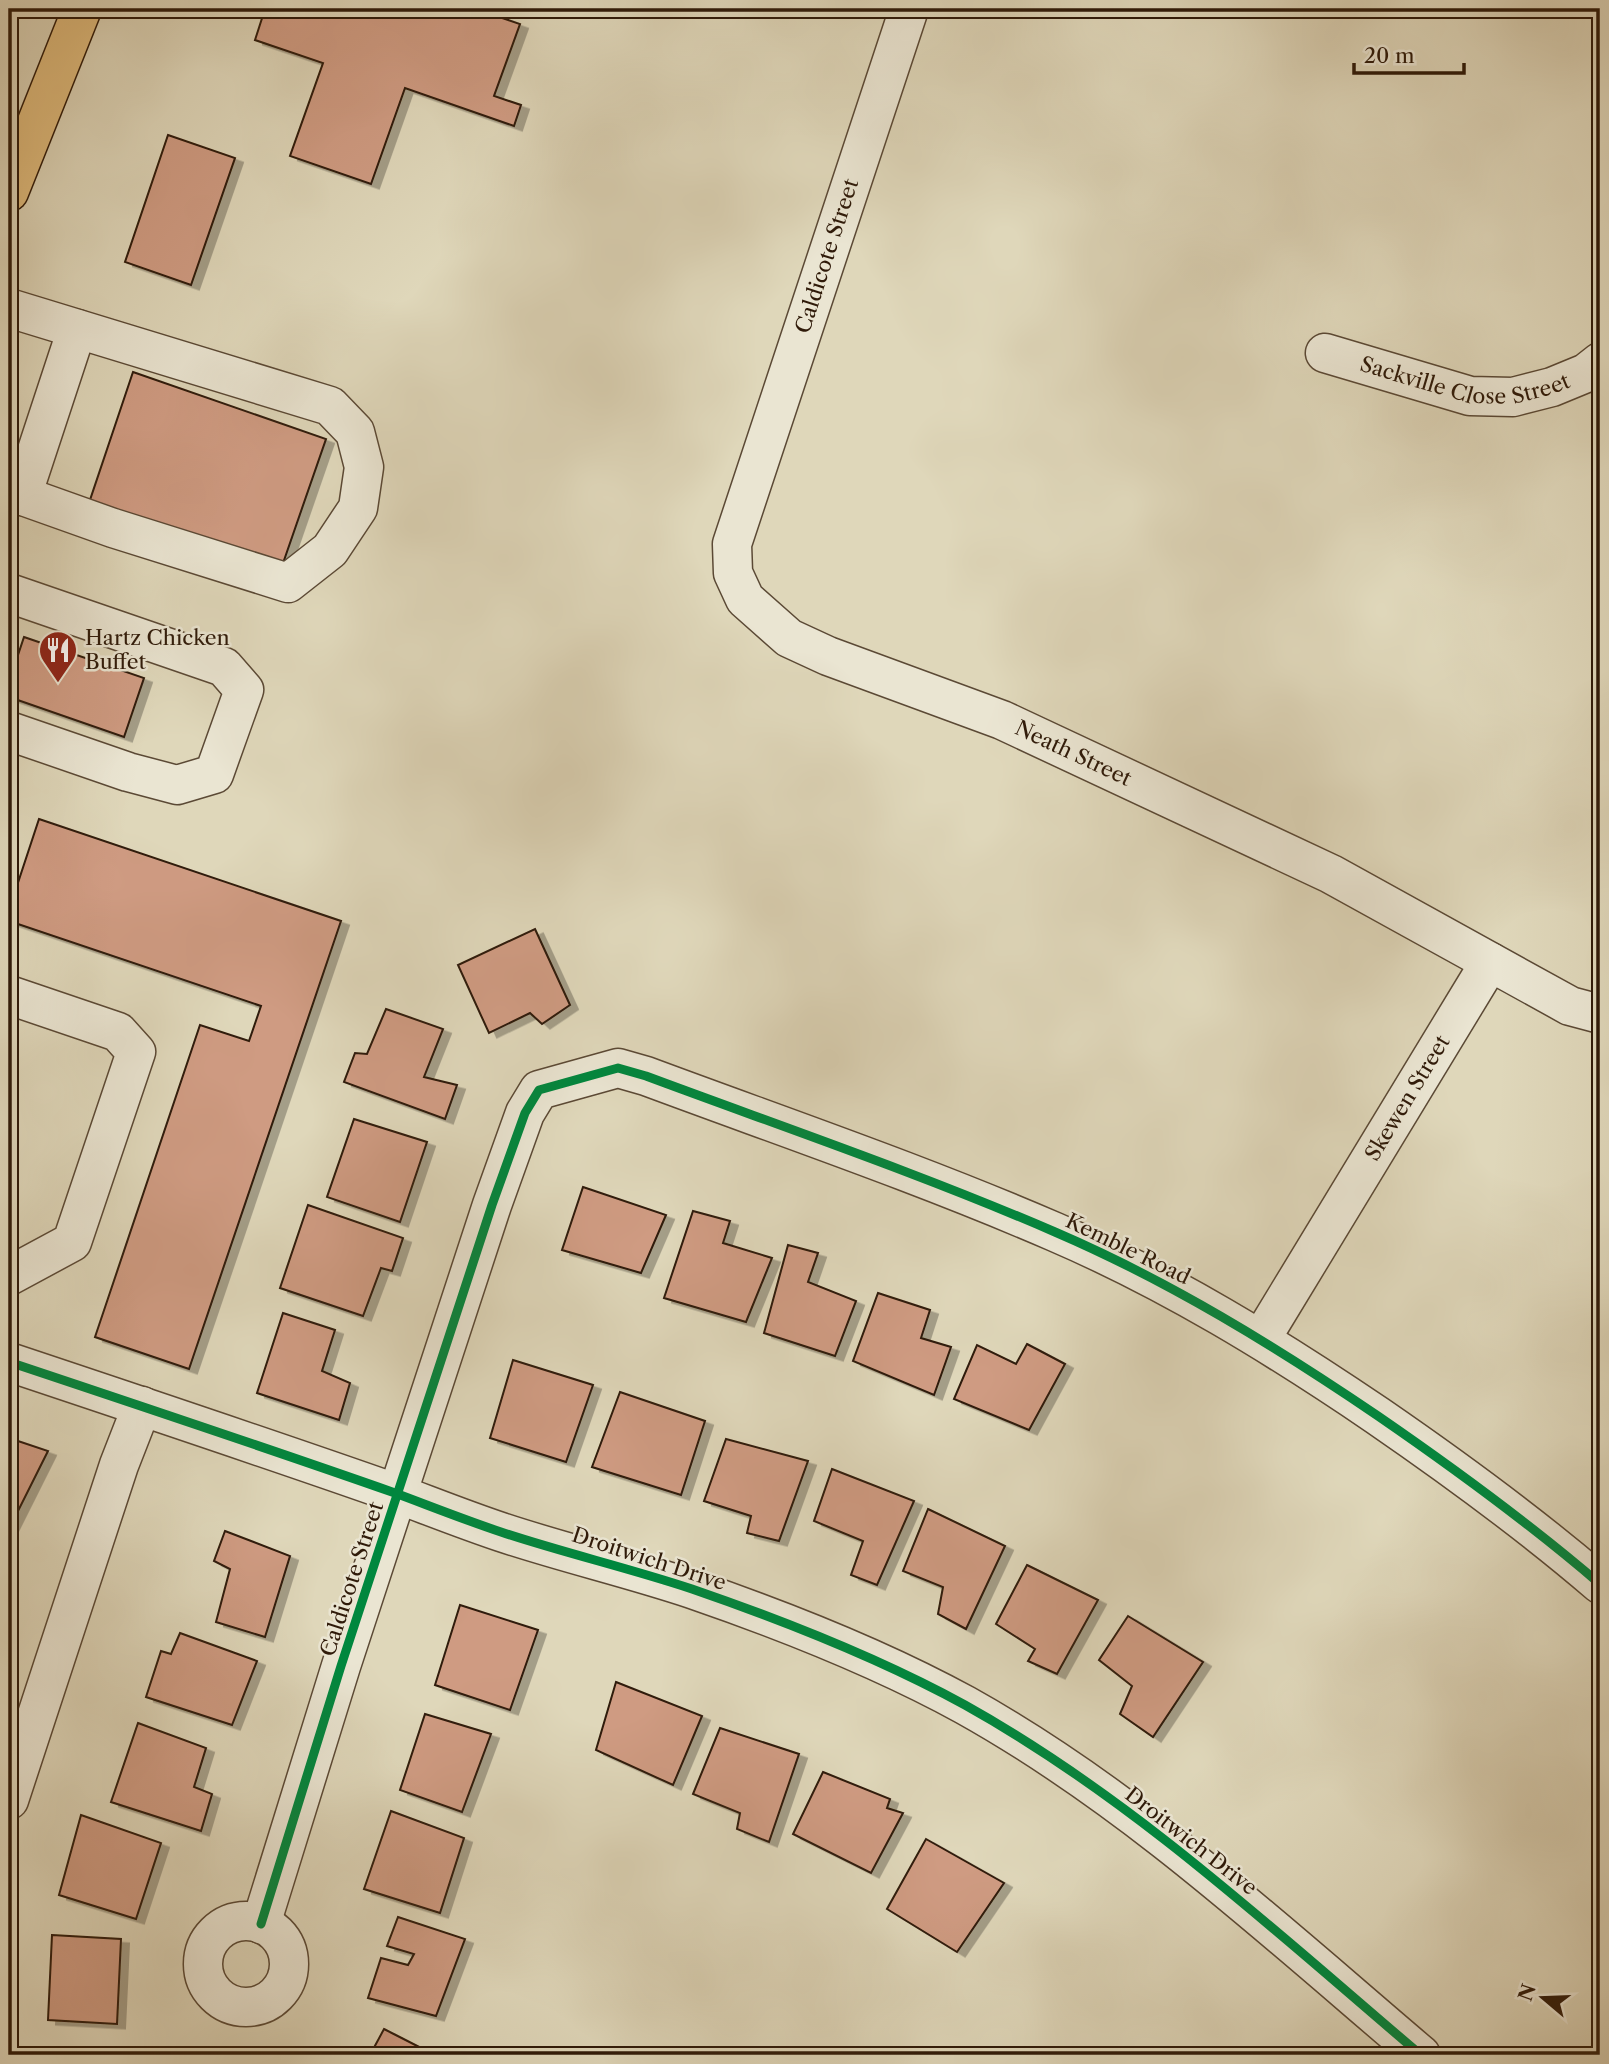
<svg xmlns="http://www.w3.org/2000/svg" width="1609" height="2064" viewBox="0 0 1609 2064" font-family="'Libre Caslon Text',serif">
<defs>
<filter id="shadow"><feDropShadow dx="8" dy="4.5" stdDeviation="0" flood-color="#0004"/></filter>
</defs>
<rect width="100%" height="100%" fill="#dfd7ba"/>
<filter id="stains"><feTurbulence type="fractalNoise" baseFrequency=".00286" numOctaves="4"/><feColorMatrix values="0 0 0 0 .2 0 0 0 0 .09 0 0 0 0 .02 0 0 0 .5 -.17"/></filter>
<radialGradient id="worn" r=".72"><stop offset=".6" stop-color="#630" stop-opacity="0"/><stop offset="1" stop-color="#630" stop-opacity=".3"/></radialGradient>
<g fill="#cf9b82" stroke="#2f1a09" stroke-width="2" filter="url(#shadow)">
<polygon points="265,9 476,9 520,24 494,96 521,105 514,126 405,88 371,184 290,156 323,63 255,40"/>
<polygon points="168,135 235,158 191,285 125,262"/>
<polygon points="133,372 326,439 281,569 89,503"/>
<polygon points="24,637 144,678 124,737 9,697 9,682"/>
<polygon points="39,819 341,921 189,1369 95,1337 200,1025 249,1041 261,1006 9,921 9,910"/>
<polygon points="535,929 570,1005 542,1024 530,1013 489,1033 458,965"/>
<polygon points="386,1009 443,1029 424,1077 457,1085 445,1119 344,1082 355,1053 367,1054"/>
<polygon points="354,1119 427,1142 400,1222 327,1197"/>
<polygon points="583,1187 666,1215 641,1273 562,1250"/>
<polygon points="308,1205 403,1238 392,1271 381,1268 363,1316 280,1288"/>
<polygon points="693,1211 730,1221 723,1243 772,1258 746,1322 664,1298"/>
<polygon points="788,1245 818,1253 808,1282 856,1301 835,1356 764,1333"/>
<polygon points="878,1293 930,1310 921,1338 951,1347 934,1395 853,1361"/>
<polygon points="283,1313 335,1330 322,1371 350,1383 339,1420 257,1393"/>
<polygon points="1027,1344 1065,1364 1029,1430 954,1399 977,1345 1016,1364"/>
<polygon points="513,1360 593,1385 566,1462 490,1438"/>
<polygon points="620,1392 705,1421 681,1495 592,1467"/>
<polygon points="9,1438 48,1451 9,1529"/>
<polygon points="726,1439 808,1461 779,1541 747,1533 751,1516 704,1501"/>
<polygon points="832,1469 914,1501 877,1585 851,1575 863,1541 814,1521"/>
<polygon points="928,1509 1005,1546 966,1629 938,1614 943,1587 903,1571"/>
<polygon points="225,1531 290,1556 265,1637 216,1622 230,1569 214,1561"/>
<polygon points="1027,1565 1098,1600 1057,1674 1028,1661 1035,1649 996,1624"/>
<polygon points="460,1605 538,1630 510,1710 435,1685"/>
<polygon points="1128,1616 1203,1662 1153,1737 1120,1714 1132,1686 1099,1660"/>
<polygon points="180,1633 257,1661 232,1725 146,1697 161,1651 171,1654"/>
<polygon points="616,1682 702,1716 673,1785 596,1750"/>
<polygon points="425,1714 491,1734 462,1812 400,1790"/>
<polygon points="138,1723 206,1748 194,1787 212,1794 201,1831 111,1802"/>
<polygon points="720,1728 799,1754 769,1842 737,1829 740,1813 693,1794"/>
<polygon points="823,1772 890,1799 887,1808 903,1813 871,1873 793,1834"/>
<polygon points="391,1811 464,1838 440,1913 364,1889"/>
<polygon points="81,1815 161,1843 136,1919 59,1895"/>
<polygon points="926,1839 1004,1883 957,1952 887,1909"/>
<polygon points="398,1917 465,1939 436,2016 368,1998 381,1958 408,1965 414,1954 387,1946"/>
<polygon points="52,1935 121,1939 117,2024 48,2020"/>
<polygon points="384,2029 433,2054 432,2055 370,2055"/>
<polygon points="116,2049 132,2055 114,2055"/>
</g>
<g fill="none" stroke-linecap="round" stroke-linejoin="round">
<defs>
<g id="minor">
<path id="s1" d="M909,9L732,544L733,573L745,599L789,638L828,656L1002,720L1331,874L1570,1006L1600,1014"/>
<polyline points="9,308 330,406 355,432 364,467 358,508 330,550 288,583 113,528 9,491"/>
<path id="s2" d="M1325,353L1470,396L1513,397L1552,387L1586,373L1600,362"/>
<polyline points="22,496 77,329"/>
<polyline points="9,593 224,667 244,690 214,774 177,785 128,772 9,731"/>
<polyline points="9,995 118,1032 136,1052 72,1242 9,1276"/>
<path id="s3" d="M1261,1339L1490,962"/>
<path d="M9,1362C138,1405 267,1448 395,1493C430,1506 465,1520 501,1532C564,1553 629,1568 692,1589C785,1621 879,1658 965,1705C1132,1798 1276,1932 1421,2055"/>
<polyline points="9,1800 119,1465 142,1406"/>
<circle cx="246" cy="1964" r="43"/>
<path d="M261,1924L341,1666L492,1205L525,1113L539,1090L618,1068L646,1076C783,1127 921,1174 1055,1232C1169,1281 1275,1346 1378,1416C1455,1469 1529,1523 1600,1584"/>
</g>
<polyline id="major" points="9,192 82,9"/>
</defs>
<use href="#minor" stroke="#5b4935" stroke-width="41"/>
<use href="#major" stroke="#2f1a09" stroke-width="41"/>
<use href="#minor" stroke="#eae5d2" stroke-width="38"/>
<use href="#major" stroke="#e0bc7d" stroke-width="38"/>
<defs>
<g id="cycleway">
<path d="M9,1362C138,1405 267,1448 395,1493C430,1506 465,1520 501,1532C564,1553 629,1568 692,1589C785,1621 879,1658 965,1705C1132,1798 1276,1932 1421,2055"/>
<path d="M261,1924L341,1666L492,1205L525,1113L539,1090L618,1068L646,1076C783,1127 921,1174 1055,1232C1169,1281 1275,1346 1378,1416C1455,1469 1529,1523 1600,1584"/>
</g>
</defs>
<use href="#cycleway" stroke="#eae5d2" stroke-width="13"/>
<use href="#cycleway" stroke="#00873e" stroke-width="9"/>
</g>
<defs>
<symbol id="restaurant-pin" viewBox="-11 -11 22 30"><path d="M0 17L-7.5 6A9.5 9.5 0 1 1 7.5 6Z" fill="#8f2418" stroke="#eae5d2"/><path d="M-5-6h1v4h1v-4h1v4h1v-4h1v5L-1.5 .5V6h-2V.5L-5-1ZM5-6V6H3V1.5H1.5Q1.5-4 5-6Z" fill="#fff"/></symbol>
</defs>
<g fill-rule="evenodd">
<use href="#restaurant-pin" x="36" y="628" width="44" height="60"/>
</g>
<g text-anchor="middle" stroke-width="5" stroke-linejoin="round" paint-order="stroke">
<g font-size="21" fill="#2f1a09" stroke="#eae5d2">
<text transform="translate(827 256) rotate(-72)" y="7">Caldicote Street</text>
<text dy="7" stroke="none"><textPath href="#s2" startOffset="145">Sackville Close Street</textPath></text>
<text dy="7" stroke="none"><textPath href="#s1" startOffset="987">Neath Street</textPath></text>
<text dy="7" stroke="none"><textPath href="#s3" startOffset="282">Skewen Street</textPath></text>
<text transform="translate(1128 1249) rotate(26)" y="7">Kemble Road</text>
<text transform="translate(649 1559) rotate(18)" y="7">Droitwich Drive</text>
<text transform="translate(352 1579) rotate(-72)" y="7">Caldicote Street</text>
<text transform="translate(1191 1841) rotate(38)" y="7">Droitwich Drive</text>
</g>
<g font-size="21" fill="#2f1a09" stroke="#eae5d2" text-anchor="start">
<text x="85" y="645">Hartz Chicken<tspan x="85" dy="24">Buffet</tspan></text>
</g>
</g>
<rect width="1609" height="2064" fill="none" stroke="#dfd7ba" stroke-width="35"/>
<rect x="10" y="10" width="1588" height="2043" fill="none" stroke="#2f1a09" stroke-width="3.5"/>
<rect x="18" y="18" width="1574" height="2029" fill="none" stroke="#2f1a09" stroke-width="2"/>
<g transform="translate(1543 1998) rotate(289)" stroke="#eae5d2" stroke-width="5" paint-order="stroke">
<path d="M0-5L12 26L0 18L-12 26Z" fill="#2f1a09"/>
<text y="-10" font-size="19" font-weight="bold" text-anchor="middle" fill="#2f1a09">N</text>
</g>
<path d="M1354 63v10h110v-10" fill="none" stroke="#2f1a09" stroke-width="3.5"/>
<text x="1364" y="63" font-size="21" fill="#2f1a09" stroke="#eae5d2" stroke-width="5" paint-order="stroke">20 m</text>
<rect width="100%" height="100%" filter="url(#stains)"/>
<rect width="100%" height="100%" fill="url(#worn)"/>
</svg>
